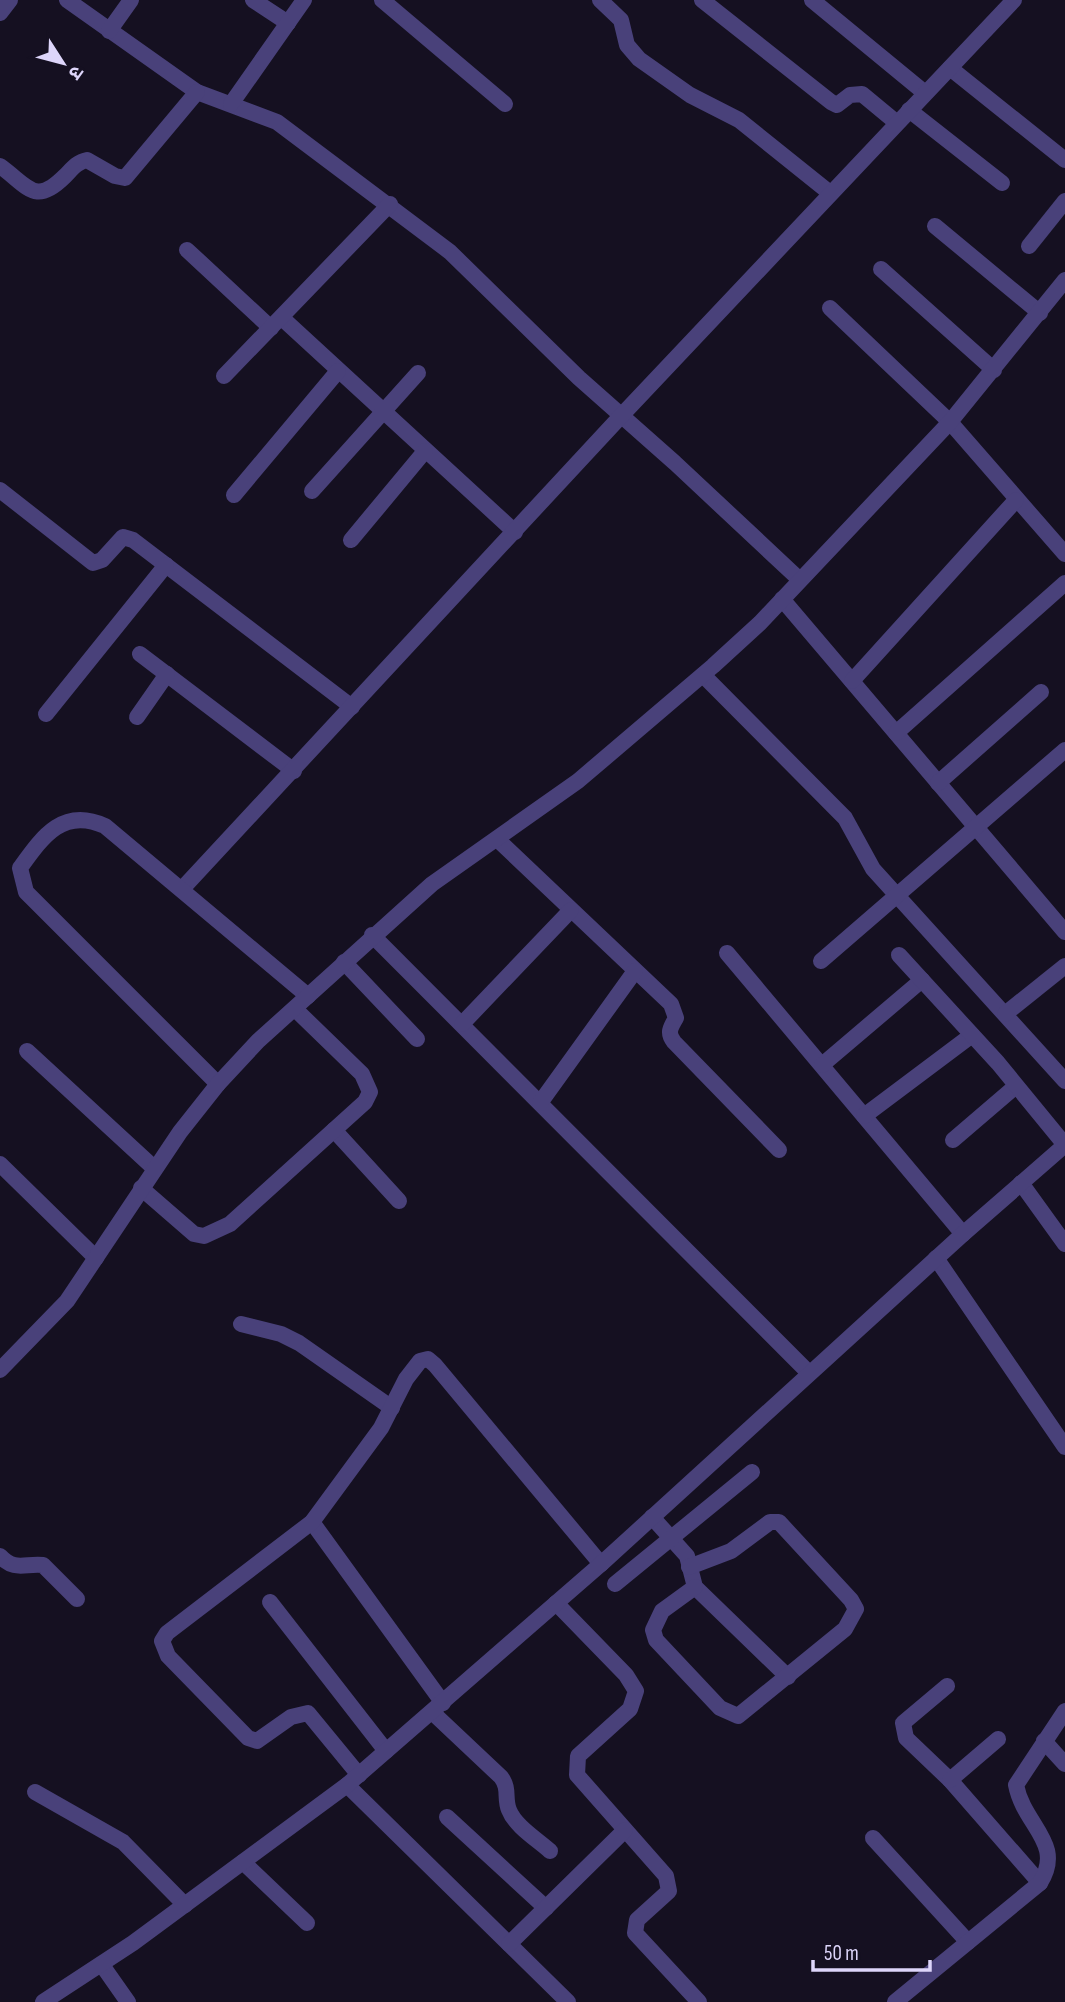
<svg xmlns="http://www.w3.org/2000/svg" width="1065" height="2002" viewBox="0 0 1065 2002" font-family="'Sofia Sans Condensed','Noto Sans Devanagari',sans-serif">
<rect width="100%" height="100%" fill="#151021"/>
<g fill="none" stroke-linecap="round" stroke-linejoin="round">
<g stroke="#49417a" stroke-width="16">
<polyline points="67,0 197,92 277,122 450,252 579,378 675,463 800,580"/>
<polyline points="253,0 288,23"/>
<polyline points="382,0 505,104"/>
<polyline points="600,0 621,20 627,45 639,59 690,95 739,120 830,193"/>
<polyline points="702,0 831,102 837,105 850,95 862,94 897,123"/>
<polyline points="812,0 925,93"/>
<polyline points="0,13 10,0"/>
<polyline points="109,31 131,0"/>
<polyline points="950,68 1065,160"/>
<polyline points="231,104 304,0"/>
<polyline points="909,110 1002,183"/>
<path d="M0,166C29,187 35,206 65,176C72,169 77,162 87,160L115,176L125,178L197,92"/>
<polyline points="935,226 1040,313"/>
<polyline points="1029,246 1065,201"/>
<polyline points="187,250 271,328"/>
<polyline points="881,269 994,370"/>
<polyline points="830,308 950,422 1065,554"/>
<polyline points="282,318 515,532"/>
<polyline points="224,376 390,204"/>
<polyline points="0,490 93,563 102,560 123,537 133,540 352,707"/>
<polyline points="312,491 418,373"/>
<polyline points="234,495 338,371"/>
<polyline points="351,540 425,451"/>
<polyline points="782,599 1065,932"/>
<polyline points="140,654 294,771"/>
<polyline points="703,675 845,818 873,869 1065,1081"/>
<polyline points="852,681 1016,500"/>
<polyline points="46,714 166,565"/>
<polyline points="137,717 167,674"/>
<polyline points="896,733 1065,583"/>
<polyline points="938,783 1041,692"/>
<path d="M497,839L671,1004L676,1018C670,1028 667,1033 674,1042L779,1150"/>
<polyline points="182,889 621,416 1014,0"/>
<polyline points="372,935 809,1373"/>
<polyline points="727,953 963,1234"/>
<polyline points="821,961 1065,750"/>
<polyline points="344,962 417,1039"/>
<polyline points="1005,1014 1065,966"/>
<polyline points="462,1024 571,910"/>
<polyline points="27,1051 154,1168"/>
<polyline points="822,1065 922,980"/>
<path d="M218,1084L26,892L20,868C43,836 63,807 105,826L308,996"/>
<polyline points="540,1103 635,971"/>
<polyline points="864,1116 972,1035"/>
<polyline points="334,1130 399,1201"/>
<polyline points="953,1140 1016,1086"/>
<polyline points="0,1164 96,1258"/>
<polyline points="1021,1183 1065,1244"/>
<polyline points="141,1188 194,1234 204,1236 230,1224 365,1102 370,1092 362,1074 295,1009"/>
<polyline points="936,1258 1065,1447"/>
<polyline points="241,1324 281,1334 299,1343 392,1408"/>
<polyline points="0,1370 67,1301 180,1132 218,1084 258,1041 432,884 578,781 713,666 760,623 950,422 1065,280"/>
<polyline points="652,1517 687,1556 695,1587 788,1677"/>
<polyline points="312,1522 443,1703"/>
<path d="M0,1556C15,1572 25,1563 43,1565L77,1599"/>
<polyline points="689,1567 731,1551 770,1522 779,1522 851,1600 856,1609 845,1629 738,1716 720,1708 656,1640 653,1630 662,1611 695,1587"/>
<polyline points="615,1584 752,1472"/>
<polyline points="270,1602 386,1751"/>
<polyline points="556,1603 626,1675 636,1691 630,1709 578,1756 577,1775 666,1876 669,1891 637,1920 635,1933 699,2002"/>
<polyline points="947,1686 903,1723 906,1738 950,1780 1040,1883"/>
<path d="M432,1712L501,1777C510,1789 504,1798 509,1810C515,1826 538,1840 550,1851"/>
<polyline points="1044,1741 1065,1764"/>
<polyline points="359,1775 308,1713 291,1717 257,1741 248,1738 168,1656 162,1641 167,1633 312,1522 381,1428 406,1379 420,1361 428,1359 435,1365 601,1564"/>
<polyline points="950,1780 998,1739"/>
<polyline points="347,1785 568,2002"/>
<polyline points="35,1792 123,1842 185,1905"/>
<polyline points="447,1817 546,1908"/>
<polyline points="873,1838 968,1942"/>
<polyline points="243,1862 307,1923"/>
<polyline points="509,1944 625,1830"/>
<polyline points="102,1965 128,2002"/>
<polyline points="43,2002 133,1943 347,1785 601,1564 963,1234 1065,1145 998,1063 899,955"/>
<path d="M895,2002L1040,1883C1065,1843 1024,1826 1016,1785L1065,1711"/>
</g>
</g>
<g transform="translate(63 63) rotate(126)" stroke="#151021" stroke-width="5" paint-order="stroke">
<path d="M0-5L12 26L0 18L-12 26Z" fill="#ddd5fa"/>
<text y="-10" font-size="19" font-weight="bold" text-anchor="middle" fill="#ddd5fa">उ</text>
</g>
<path d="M813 1960v10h117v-10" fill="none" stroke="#ddd5fa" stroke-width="3.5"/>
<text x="824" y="1960" font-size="21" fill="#ddd5fa" stroke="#151021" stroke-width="5" paint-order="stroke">50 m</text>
</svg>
